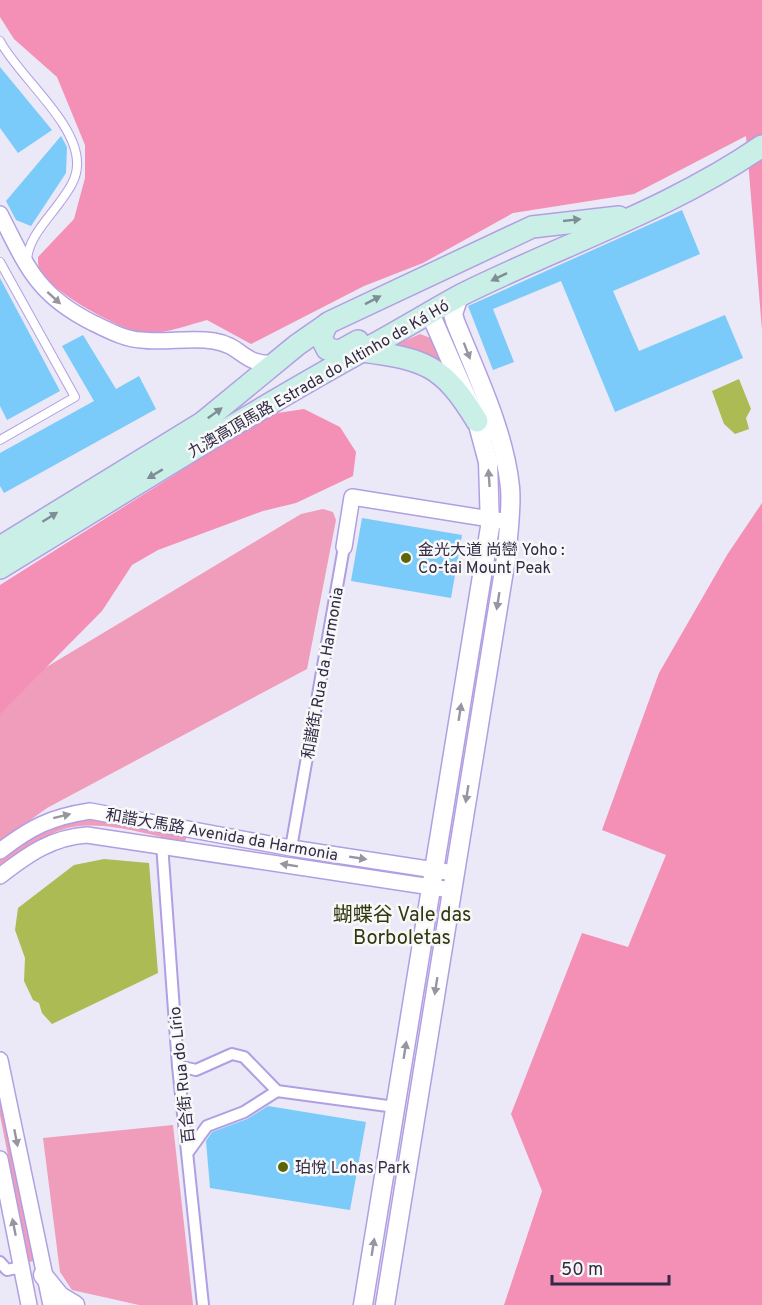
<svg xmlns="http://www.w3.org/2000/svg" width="762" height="1305" viewBox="0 0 762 1305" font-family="Overpass,'Noto Sans SC',sans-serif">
<rect width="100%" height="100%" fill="#ebe8f7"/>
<g fill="#f09cbb">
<polygon points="420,334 433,339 440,361 395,345"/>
<polygon points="323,509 333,512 336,520 307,669 47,808 0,842 0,695 301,514"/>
<path d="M88,818L187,834L185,842C147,835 96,816 58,831C36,840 18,855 0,869V860L22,843L56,824Z"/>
<polygon points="0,1092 34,1261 29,1262 0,1115"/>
<polygon points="173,1125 193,1305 139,1305 72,1290 60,1272 43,1138"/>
</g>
<g fill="#f48fb5">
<path d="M0,0H762V330L746,136L634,194L513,213L423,263L364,286L251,344L207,320C187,325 164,335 143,333C120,330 52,292 40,271C38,268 38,261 38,257L74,219L85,178V145L57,77L14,39L0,17Z"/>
<polygon points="304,409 340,427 356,452 353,476 296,503 263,511 158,550 132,565 102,611 0,714 0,585 271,414"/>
<polygon points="762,503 762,1305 504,1305 542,1191 511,1114 582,933 628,947 666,855 602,830 659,673 727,555"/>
</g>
<g fill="#acbb53">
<polygon points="739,379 751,409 746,418 749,429 735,434 724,424 712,391"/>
<polygon points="104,859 149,863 158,973 52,1024 42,1013 39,1003 33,1000 24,981 25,958 15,930 18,908 74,865"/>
</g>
<g fill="#7acafa">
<polygon points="0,67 52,130 18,153 0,128"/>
<polygon points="61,136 67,147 66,173 31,226 16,220 6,201"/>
<polygon points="682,210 700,254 613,291 639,351 725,315 743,358 615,412 561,281 493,309 514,362 493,370 468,306"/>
<polygon points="0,278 60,391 7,420 0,406"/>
<polygon points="83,335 116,389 139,376 156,409 4,493 0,486 0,453 94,401 62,346"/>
<polygon points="362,518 462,535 451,598 351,581"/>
<polygon points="268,1106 366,1122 350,1210 210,1188 206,1141 212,1132 247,1119"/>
</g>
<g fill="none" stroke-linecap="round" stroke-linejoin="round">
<defs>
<g id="service">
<path d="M0,41C19,77 79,124 77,165C77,179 68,191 60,202C48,219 27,239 27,262"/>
<polyline points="0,262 75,397 0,440"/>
</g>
<g id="pedestrian">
<polyline points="162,844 178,1066 203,1305"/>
<polyline points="291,848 344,547"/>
<polyline points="178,1066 196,1070 232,1054 244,1057 277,1091 395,1107"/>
<polyline points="189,1151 207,1126 244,1112 277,1091"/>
<polyline points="0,1262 7,1270 22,1267"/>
</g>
<g id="minor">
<path d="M0,214C27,267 37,295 93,323C108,330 124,339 141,340C165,343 190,337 214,341C244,346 242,366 276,363"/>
<polyline points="344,547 352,497 509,522"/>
<path d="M0,851C31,827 51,817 90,811L291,848L454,873"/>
<path d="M0,876C27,855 52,837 87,835L451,890"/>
<polyline points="0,1060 51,1305"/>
<polyline points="0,1159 29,1305"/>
</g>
<g id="tertiary">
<polyline points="43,1275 60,1296 75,1305"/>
<polyline points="363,1305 490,527 488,462 477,421 430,313"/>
<path d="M385,1305L507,552C508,530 512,508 510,487C504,430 476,374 455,321L453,314L459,296"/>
</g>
<g id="secondary">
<polyline points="327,324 321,337 327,349 340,351 358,341"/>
<path d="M362,351C425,359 443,365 477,421"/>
<polyline points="0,547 202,423 297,345 330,322 532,227 619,217"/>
<path d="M0,568C120,495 239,419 362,351C396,333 428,313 461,295C561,245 669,210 762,146"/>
</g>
</defs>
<use href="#service" stroke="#b19fe3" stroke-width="10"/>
<use href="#pedestrian" stroke="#b19fe3" stroke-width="14"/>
<use href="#minor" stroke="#b19fe3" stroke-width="18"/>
<use href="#tertiary" stroke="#b19fe3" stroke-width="21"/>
<use href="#secondary" stroke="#b19fe3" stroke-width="24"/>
<use href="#service" stroke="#fff" stroke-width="8"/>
<use href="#pedestrian" stroke="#fff" stroke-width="10"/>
<use href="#minor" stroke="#fff" stroke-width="15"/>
<use href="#tertiary" stroke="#fff" stroke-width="18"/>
<use href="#secondary" stroke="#caefe7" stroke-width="21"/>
</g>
<defs><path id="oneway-solid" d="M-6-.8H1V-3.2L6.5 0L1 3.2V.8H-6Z" transform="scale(1.5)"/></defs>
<g fill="#7e8d96">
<use href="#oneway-solid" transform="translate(572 220) rotate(-6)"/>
<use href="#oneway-solid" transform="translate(499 277) rotate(154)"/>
<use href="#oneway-solid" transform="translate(373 300) rotate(-27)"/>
<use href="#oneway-solid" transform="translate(215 413) rotate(-36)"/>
<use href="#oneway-solid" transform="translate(155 474) rotate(149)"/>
<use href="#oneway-solid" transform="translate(50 517) rotate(-32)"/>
</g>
<g fill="#9895a2">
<use href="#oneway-solid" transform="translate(54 298) rotate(42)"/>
<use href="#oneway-solid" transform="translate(467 351) rotate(69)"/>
<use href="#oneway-solid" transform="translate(489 478) rotate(-94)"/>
<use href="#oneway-solid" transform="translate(498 601) rotate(99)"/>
<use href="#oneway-solid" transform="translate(460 712) rotate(-81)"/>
<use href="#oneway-solid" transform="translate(467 794) rotate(99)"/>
<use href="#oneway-solid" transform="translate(62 816) rotate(-14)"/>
<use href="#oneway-solid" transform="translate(358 858) rotate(9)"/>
<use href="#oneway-solid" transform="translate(289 865) rotate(-171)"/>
<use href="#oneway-solid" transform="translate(436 986) rotate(99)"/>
<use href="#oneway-solid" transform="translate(405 1050) rotate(-81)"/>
<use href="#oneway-solid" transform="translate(16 1138) rotate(79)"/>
<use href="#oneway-solid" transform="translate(14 1227) rotate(-101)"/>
<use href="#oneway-solid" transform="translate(373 1247) rotate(-81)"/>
</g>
<g fill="#5c6607" stroke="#f8f8f8" stroke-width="2">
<circle cx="406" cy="558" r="6"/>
<circle cx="283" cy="1167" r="6"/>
</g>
<g text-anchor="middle" stroke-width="5" stroke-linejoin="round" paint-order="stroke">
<g font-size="16" fill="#322b46" stroke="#f8f8f8">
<text transform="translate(318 378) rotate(-30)" y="6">九澳高頂馬路 Estrada do Altinho de Ká Hó</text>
<text transform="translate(322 673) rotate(-80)" y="6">和諧街 Rua da Harmonia</text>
<text transform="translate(222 834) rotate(10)" y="6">和諧大馬路 Avenida da Harmonia</text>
<text transform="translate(181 1075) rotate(-96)" y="6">百合街 Rua do Lírio</text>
</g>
<g font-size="16" fill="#322b46" stroke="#f8f8f8" text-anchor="start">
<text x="418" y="555">金光大道 尚巒 Yoho :<tspan x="418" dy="18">Co-tai Mount Peak</tspan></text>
<text x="295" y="1173">珀悅 Lohas Park</text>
</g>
<g font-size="20" fill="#32370f" stroke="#f8f8f8">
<text x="402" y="921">蝴蝶谷 Vale das<tspan x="402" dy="23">Borboletas</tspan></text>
</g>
</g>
<path d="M552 1275v9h117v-9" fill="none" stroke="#322b46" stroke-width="3"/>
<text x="561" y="1275" font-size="18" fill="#322b46" stroke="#f8f8f8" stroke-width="4.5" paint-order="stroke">50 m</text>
</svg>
